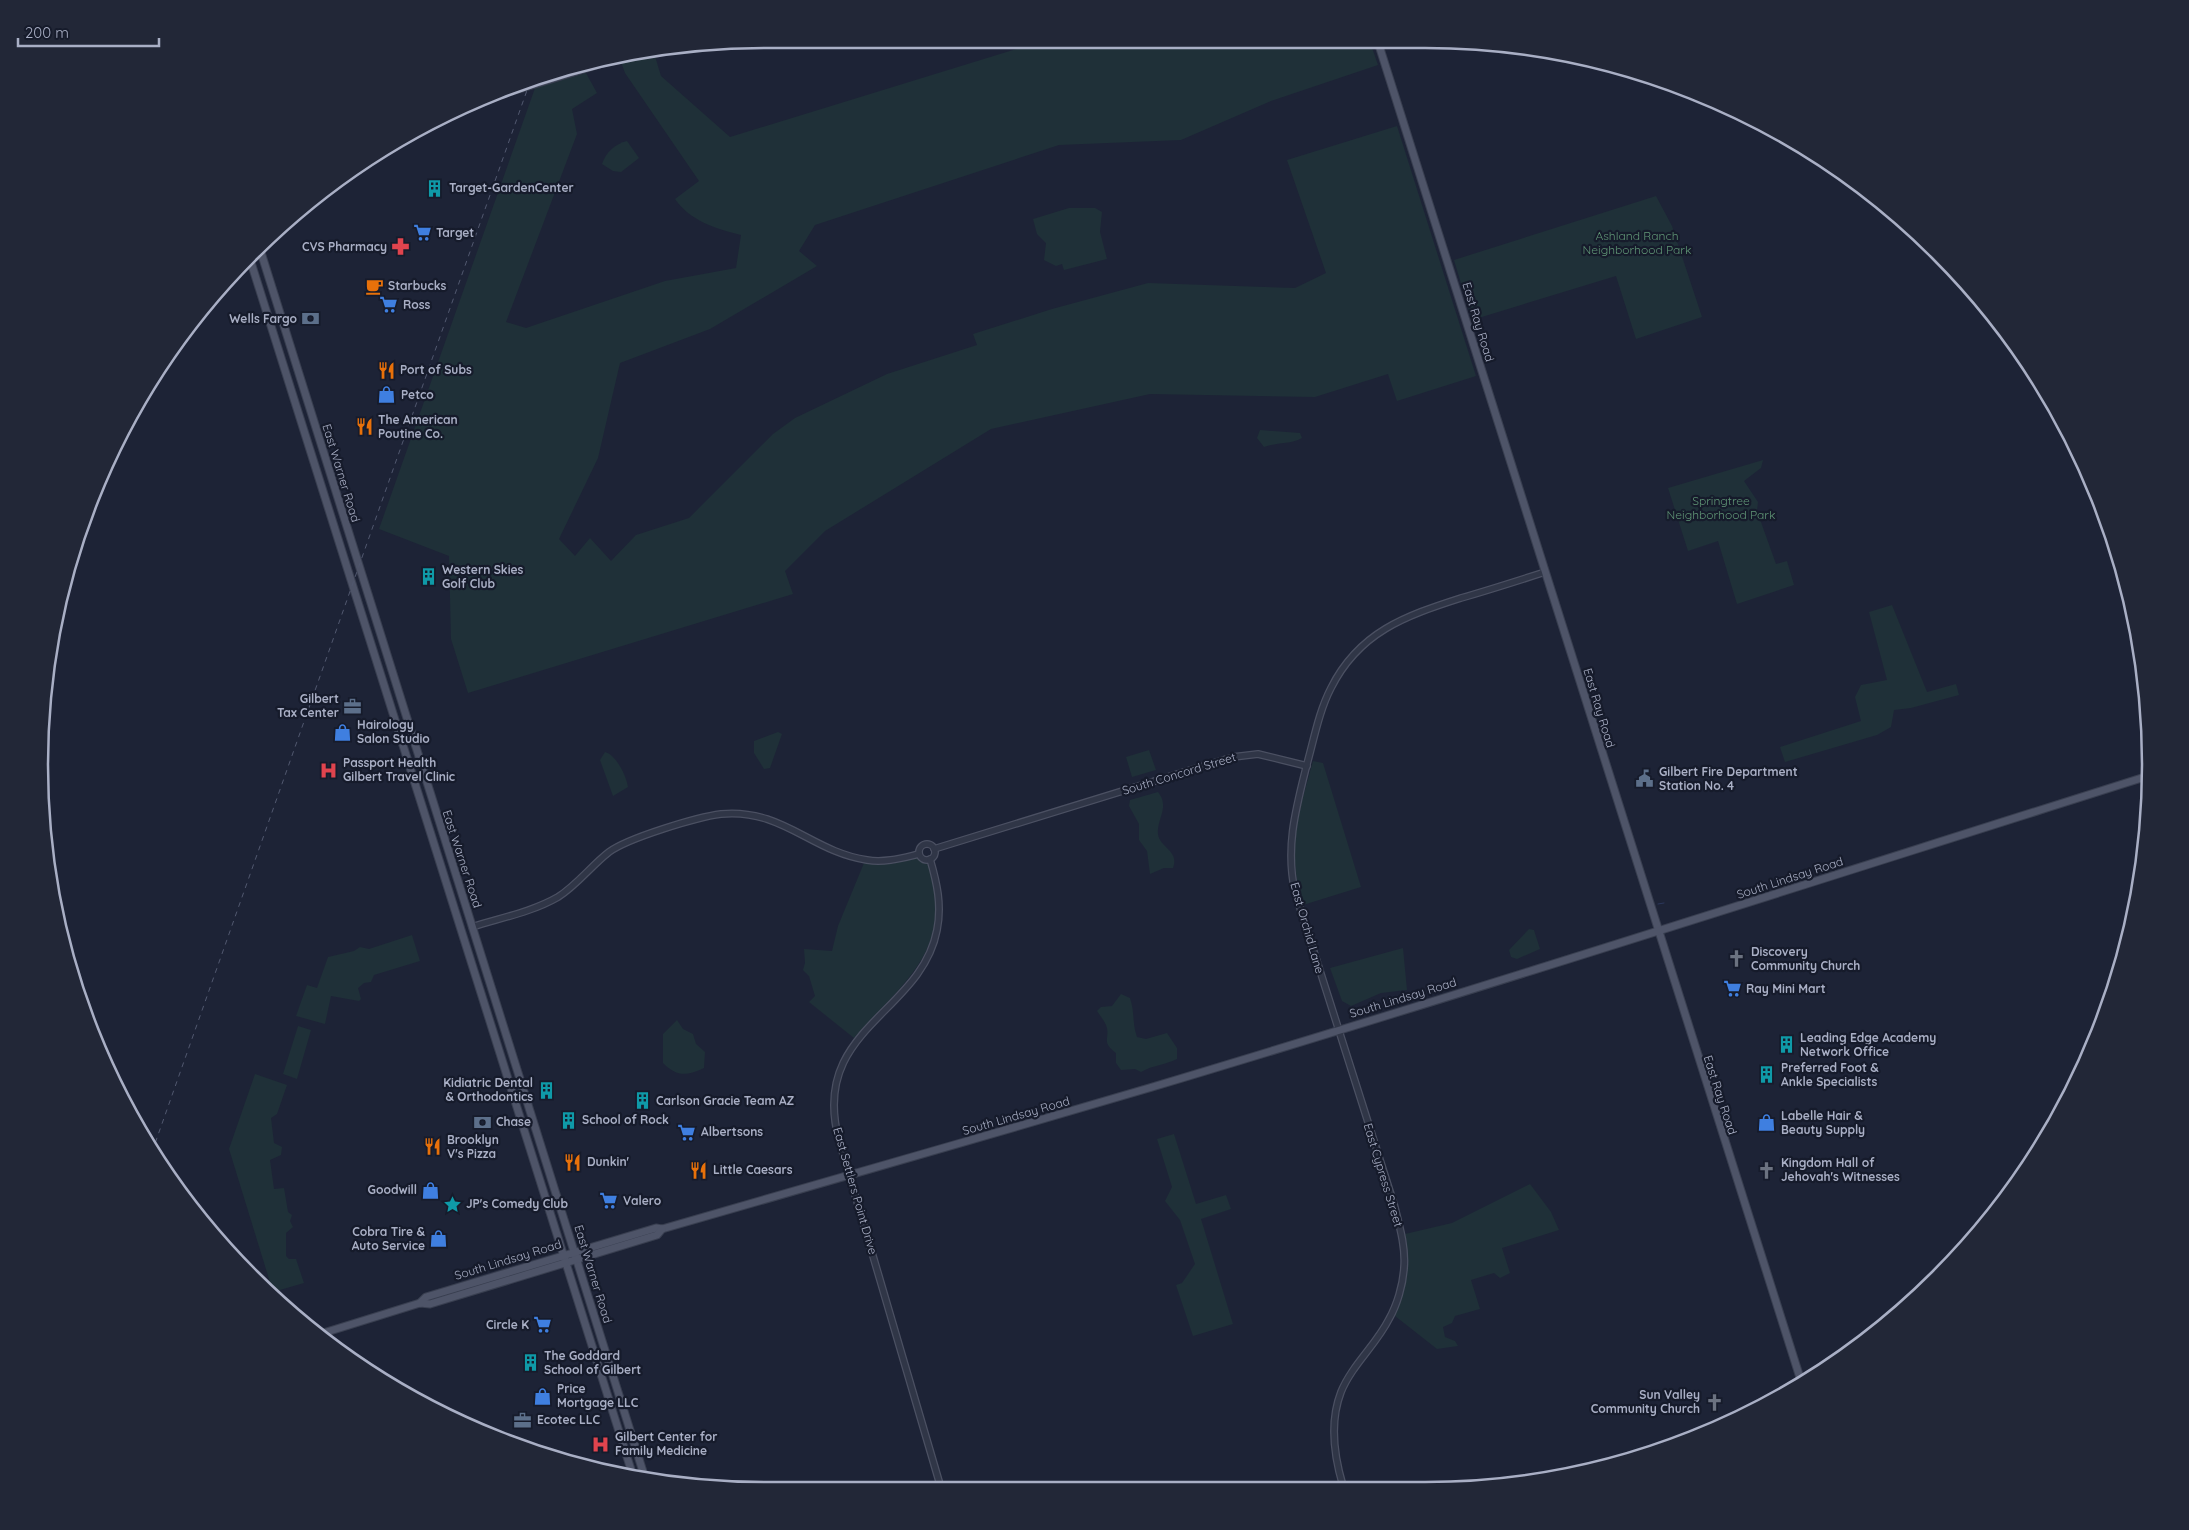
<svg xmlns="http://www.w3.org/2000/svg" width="2189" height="1530" viewBox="0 0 2189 1530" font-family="Quicksand,sans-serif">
<rect width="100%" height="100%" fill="#1d2336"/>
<g fill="#1f3038">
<path d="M1049,39H1369L1378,65L1271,101L1181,140L1059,145L815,225L799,251L817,266L710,329L620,363L598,458L559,539L575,556L590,538L611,561L636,535L689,518L773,434L795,418L887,374L977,345L973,334L1052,309L1148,283L1295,288L1326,273L1287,160L1397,126L1476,376L1397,401L1388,374L1315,397L1150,394L991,429L825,531L785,571L793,594L468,693L451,639L449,556L379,529L535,88L586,73L597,93L572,109L577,134L506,322L526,328L665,281L736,268L741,235C716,229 689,220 675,199L699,181L625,73L621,62L654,53L661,76L730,137Z"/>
<path d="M627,141L639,158L621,172L613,171L602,164C606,152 615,144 627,141Z"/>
<polygon points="1656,196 1672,226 1702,317 1636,339 1616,276 1472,320 1454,260"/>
<polygon points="1069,208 1095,208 1102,212 1100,232 1107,259 1064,270 1062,264 1056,266 1044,260 1046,243 1037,234 1033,219"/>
<path d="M1260,430L1300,433L1302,438C1289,445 1277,442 1264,447L1257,438Z"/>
<polygon points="1763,460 1761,468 1744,481 1758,502 1757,511 1776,564 1787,561 1794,585 1737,604 1718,541 1688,551 1668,488"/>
<polygon points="1892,605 1927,692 1956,684 1959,695 1911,708 1894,710 1891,727 1877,735 1785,762 1780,747 1861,721 1855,697 1861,685 1887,680 1869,612"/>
<polygon points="778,732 782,734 770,768 764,769 754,753 754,741"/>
<polygon points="1149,750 1156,770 1132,777 1126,757"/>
<path d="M605,752C616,755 626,775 628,787L613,796L600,760Z"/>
<path d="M1313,761L1323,763L1361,887L1303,905C1286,848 1298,816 1313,761Z"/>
<path d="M1158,792C1170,807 1157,818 1158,834C1159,847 1180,851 1173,868H1164L1150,874L1147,851L1139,840V824L1129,806L1130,800Z"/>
<path d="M917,858L928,865C957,948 902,983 854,1038L809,1002L815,996L809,976L803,970L805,963L804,949L832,951L838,926L864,863L891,864Z"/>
<polygon points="1529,929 1534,930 1540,949 1517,959 1511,957 1509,950"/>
<polygon points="412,935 420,961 374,975 371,982 364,983 358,988 361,999 359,1001 331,996 325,1024 296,1016 307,985 317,988 328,957 354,951 360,947 369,949"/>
<polygon points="1403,948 1407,990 1381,993 1351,1006 1342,1001 1330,968"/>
<path d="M1121,994L1130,998C1135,1013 1132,1023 1137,1037L1146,1039L1167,1033L1177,1048V1059C1165,1065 1153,1065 1141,1072L1135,1069L1121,1070L1116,1063V1053C1100,1041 1111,1039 1106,1025C1104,1020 1100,1016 1097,1011L1101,1007L1112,1006Z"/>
<path d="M677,1020L683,1029L693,1034L696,1044L705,1052L704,1068C687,1076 677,1077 663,1063V1034Z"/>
<polygon points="298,1026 311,1030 297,1079 283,1074"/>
<polygon points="255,1074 287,1085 277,1114 271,1118 274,1143 282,1147 281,1155 270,1160 274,1189 284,1188 288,1212 292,1215 290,1221 293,1227 286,1233 286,1256 289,1259 296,1259 304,1283 273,1292 229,1149"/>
<polygon points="1174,1134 1196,1204 1226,1195 1231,1209 1201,1219 1233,1324 1193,1336 1176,1285 1182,1283 1195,1264 1180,1220 1165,1201 1172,1187 1157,1139"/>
<path d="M1530,1184L1551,1212L1559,1230L1502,1248L1510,1273L1500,1278L1494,1273L1471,1280L1480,1309L1455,1316L1452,1323L1443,1327L1445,1337L1455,1341L1458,1346L1437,1349L1395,1316C1406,1291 1411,1262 1405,1234L1452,1223Z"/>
</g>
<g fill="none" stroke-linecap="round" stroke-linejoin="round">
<polyline stroke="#2b375b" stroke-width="1" points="1658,904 1664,903"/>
<defs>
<g id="minor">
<circle cx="927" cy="852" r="8"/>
<polyline points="934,849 1233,757 1258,754 1307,766"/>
<path d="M930,859C937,883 942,905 937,930C921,1014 809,1029 839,1140L941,1488"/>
<path d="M472,927C500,918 532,912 558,897C577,885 591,866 609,852C628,838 697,817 721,814C782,808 812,852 867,860C885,863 902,858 919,854"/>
<path d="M1343,1486C1334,1456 1329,1423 1341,1392C1352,1365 1376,1345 1389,1319C1397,1305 1403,1285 1404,1268C1406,1247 1399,1224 1394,1204L1295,892C1285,847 1296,808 1307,764C1314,739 1319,711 1331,688C1359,632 1405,616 1461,598C1489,590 1517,581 1545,572"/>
</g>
<g id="major">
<polyline points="1377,39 1802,1384"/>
<polyline points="467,105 619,58"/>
<polyline points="259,246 645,1478"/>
<polyline points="249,256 633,1476"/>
<path d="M420,1303L426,1297L656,1228L662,1229C824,1182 987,1136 1149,1088C1483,988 1815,881 2148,776"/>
<polyline points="317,1335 420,1303 430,1304 657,1235 662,1229"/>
</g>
</defs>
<use href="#minor" stroke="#4b5062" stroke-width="8"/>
<use href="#major" stroke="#393f50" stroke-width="9"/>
<use href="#minor" stroke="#303647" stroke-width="5.5"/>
<use href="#major" stroke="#4e5468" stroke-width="7"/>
<polyline stroke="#51586f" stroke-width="1" stroke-dasharray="5 5" stroke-linecap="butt" points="152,1152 531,79"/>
</g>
<defs>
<symbol id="building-bare" viewBox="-9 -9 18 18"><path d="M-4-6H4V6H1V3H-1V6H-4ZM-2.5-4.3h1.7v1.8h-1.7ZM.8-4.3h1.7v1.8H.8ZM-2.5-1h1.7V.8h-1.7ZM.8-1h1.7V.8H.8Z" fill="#0f9aa8" stroke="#161b2b" stroke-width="2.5" paint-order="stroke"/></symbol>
<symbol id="supermarket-bare" viewBox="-9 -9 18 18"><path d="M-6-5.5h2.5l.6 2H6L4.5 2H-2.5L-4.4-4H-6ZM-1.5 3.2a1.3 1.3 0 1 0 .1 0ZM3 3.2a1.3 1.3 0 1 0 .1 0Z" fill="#3f7fe0" stroke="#161b2b" stroke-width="2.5" paint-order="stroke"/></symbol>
<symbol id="pharmacy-bare" viewBox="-9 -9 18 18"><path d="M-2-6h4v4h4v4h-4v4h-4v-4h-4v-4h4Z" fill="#e0444e" stroke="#161b2b" stroke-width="2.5" paint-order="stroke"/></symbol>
<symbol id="cafe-bare" viewBox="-9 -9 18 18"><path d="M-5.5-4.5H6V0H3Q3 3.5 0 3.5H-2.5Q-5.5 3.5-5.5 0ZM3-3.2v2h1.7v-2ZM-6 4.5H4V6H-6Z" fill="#e8710a" stroke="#161b2b" stroke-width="2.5" paint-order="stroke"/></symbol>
<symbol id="bank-bare" viewBox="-9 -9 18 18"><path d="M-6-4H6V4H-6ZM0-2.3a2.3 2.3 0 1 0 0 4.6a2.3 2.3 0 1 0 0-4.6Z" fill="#5c6f8a" stroke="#161b2b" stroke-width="2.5" paint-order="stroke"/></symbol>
<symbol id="restaurant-bare" viewBox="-9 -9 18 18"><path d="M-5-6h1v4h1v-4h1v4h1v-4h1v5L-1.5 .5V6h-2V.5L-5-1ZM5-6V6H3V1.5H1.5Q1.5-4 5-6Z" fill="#e8710a" stroke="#161b2b" stroke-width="2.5" paint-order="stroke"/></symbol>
<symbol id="shop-bare" viewBox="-9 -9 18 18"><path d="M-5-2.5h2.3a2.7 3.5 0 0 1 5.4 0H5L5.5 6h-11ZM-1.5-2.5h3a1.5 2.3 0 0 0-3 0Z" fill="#3f7fe0" stroke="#161b2b" stroke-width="2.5" paint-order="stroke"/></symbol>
<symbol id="office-bare" viewBox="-9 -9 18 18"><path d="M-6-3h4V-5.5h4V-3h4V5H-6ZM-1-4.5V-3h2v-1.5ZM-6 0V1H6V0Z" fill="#5c6f8a" stroke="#161b2b" stroke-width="2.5" paint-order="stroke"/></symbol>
<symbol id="hospital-bare" viewBox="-9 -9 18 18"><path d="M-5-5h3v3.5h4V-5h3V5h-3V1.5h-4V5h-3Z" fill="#e0444e" stroke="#161b2b" stroke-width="2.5" paint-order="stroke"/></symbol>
<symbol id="civic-bare" viewBox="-9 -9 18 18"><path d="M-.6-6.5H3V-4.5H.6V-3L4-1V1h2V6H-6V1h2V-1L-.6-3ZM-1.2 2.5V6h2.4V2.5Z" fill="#5c6f8a" stroke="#161b2b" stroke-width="2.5" paint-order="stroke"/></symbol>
<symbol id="church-bare" viewBox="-9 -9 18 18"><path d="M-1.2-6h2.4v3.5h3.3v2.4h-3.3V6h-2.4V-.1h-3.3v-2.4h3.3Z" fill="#6b7280" stroke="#161b2b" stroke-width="2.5" paint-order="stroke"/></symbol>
<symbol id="sight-bare" viewBox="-9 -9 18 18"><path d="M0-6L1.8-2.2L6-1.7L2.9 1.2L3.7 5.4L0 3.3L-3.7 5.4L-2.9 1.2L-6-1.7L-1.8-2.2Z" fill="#0f9aa8" stroke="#161b2b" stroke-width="2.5" paint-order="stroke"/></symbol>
</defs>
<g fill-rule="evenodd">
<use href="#building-bare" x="422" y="176" width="25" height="25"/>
<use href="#supermarket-bare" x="410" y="220" width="25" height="25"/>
<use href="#pharmacy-bare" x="388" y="234" width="25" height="25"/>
<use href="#cafe-bare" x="362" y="274" width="25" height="25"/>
<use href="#supermarket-bare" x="376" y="292" width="25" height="25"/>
<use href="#bank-bare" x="298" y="306" width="25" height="25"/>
<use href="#restaurant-bare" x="374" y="358" width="25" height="25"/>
<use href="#shop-bare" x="374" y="382" width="25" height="25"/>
<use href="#restaurant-bare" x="352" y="414" width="25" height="25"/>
<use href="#building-bare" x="416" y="564" width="25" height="25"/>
<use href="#office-bare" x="340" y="694" width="25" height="25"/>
<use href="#shop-bare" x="330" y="720" width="25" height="25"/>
<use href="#hospital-bare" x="316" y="758" width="25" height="25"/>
<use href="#civic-bare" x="1632" y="766" width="25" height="25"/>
<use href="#church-bare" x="1724" y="946" width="25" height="25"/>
<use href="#supermarket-bare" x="1720" y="976" width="25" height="25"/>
<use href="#building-bare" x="1774" y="1032" width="25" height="25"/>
<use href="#building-bare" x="1754" y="1062" width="25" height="25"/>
<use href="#building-bare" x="534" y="1078" width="25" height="25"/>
<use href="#building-bare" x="630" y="1088" width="25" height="25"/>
<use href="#building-bare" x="556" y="1108" width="25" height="25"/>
<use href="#bank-bare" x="470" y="1110" width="25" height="25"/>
<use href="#shop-bare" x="1754" y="1110" width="25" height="25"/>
<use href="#supermarket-bare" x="674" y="1120" width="25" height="25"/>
<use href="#restaurant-bare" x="420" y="1134" width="25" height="25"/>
<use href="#restaurant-bare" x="560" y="1150" width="25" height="25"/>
<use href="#restaurant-bare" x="686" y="1158" width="25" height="25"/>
<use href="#church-bare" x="1754" y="1158" width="25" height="25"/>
<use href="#shop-bare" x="418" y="1178" width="25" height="25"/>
<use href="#supermarket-bare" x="596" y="1188" width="25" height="25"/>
<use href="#sight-bare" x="440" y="1192" width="25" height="25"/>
<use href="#shop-bare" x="426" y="1226" width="25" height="25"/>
<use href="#supermarket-bare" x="530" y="1312" width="25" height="25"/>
<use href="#building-bare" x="518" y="1350" width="25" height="25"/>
<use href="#shop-bare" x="530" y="1384" width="25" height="25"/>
<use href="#church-bare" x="1702" y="1390" width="25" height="25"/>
<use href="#office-bare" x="510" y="1408" width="25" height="25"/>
<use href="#hospital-bare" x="588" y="1432" width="25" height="25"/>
</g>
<g text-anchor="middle" stroke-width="4.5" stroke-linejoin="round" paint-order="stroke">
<g font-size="12" font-weight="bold" fill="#a9afc5" stroke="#161b2b" text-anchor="start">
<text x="449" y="192">Target-GardenCenter</text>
<text x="436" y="237">Target</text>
<text x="387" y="251" text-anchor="end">CVS Pharmacy</text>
<text x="388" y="290">Starbucks</text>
<text x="403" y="309">Ross</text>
<text x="297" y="323" text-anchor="end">Wells Fargo</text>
<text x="400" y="374">Port of Subs</text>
<text x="401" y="399">Petco</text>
<text x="378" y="424">The American<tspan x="378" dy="14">Poutine Co.</tspan></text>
<text x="442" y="574">Western Skies<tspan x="442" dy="14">Golf Club</tspan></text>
<text x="339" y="703" text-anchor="end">Gilbert<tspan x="339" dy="14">Tax Center</tspan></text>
<text x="357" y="729">Hairology<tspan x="357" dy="14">Salon Studio</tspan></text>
<text x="343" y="767">Passport Health<tspan x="343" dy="14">Gilbert Travel Clinic</tspan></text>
<text x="1659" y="776">Gilbert Fire Department<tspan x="1659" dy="14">Station No. 4</tspan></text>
<text x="1751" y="956">Discovery<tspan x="1751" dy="14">Community Church</tspan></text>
<text x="1746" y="993">Ray Mini Mart</text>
<text x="1800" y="1042">Leading Edge Academy<tspan x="1800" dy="14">Network Office</tspan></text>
<text x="1781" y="1072">Preferred Foot &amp;<tspan x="1781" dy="14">Ankle Specialists</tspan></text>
<text x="533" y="1087" text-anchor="end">Kidiatric Dental<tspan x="533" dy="14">&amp; Orthodontics</tspan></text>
<text x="656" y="1105">Carlson Gracie Team AZ</text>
<text x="1781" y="1120">Labelle Hair &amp;<tspan x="1781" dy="14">Beauty Supply</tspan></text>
<text x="582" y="1124">School of Rock</text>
<text x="496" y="1126">Chase</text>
<text x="701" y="1136">Albertsons</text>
<text x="447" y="1144">Brooklyn<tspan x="447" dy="14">V's Pizza</tspan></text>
<text x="587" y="1166">Dunkin'</text>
<text x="1781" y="1167">Kingdom Hall of<tspan x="1781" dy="14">Jehovah's Witnesses</tspan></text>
<text x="713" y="1174">Little Caesars</text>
<text x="417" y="1194" text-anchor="end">Goodwill</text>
<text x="623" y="1205">Valero</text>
<text x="466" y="1208">JP's Comedy Club</text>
<text x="425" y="1236" text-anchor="end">Cobra Tire &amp;<tspan x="425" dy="14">Auto Service</tspan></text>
<text x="529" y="1329" text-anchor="end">Circle K</text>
<text x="544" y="1360">The Goddard<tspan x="544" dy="14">School of Gilbert</tspan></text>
<text x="557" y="1393">Price<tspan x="557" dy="14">Mortgage LLC</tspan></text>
<text x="1700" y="1399" text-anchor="end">Sun Valley<tspan x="1700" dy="14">Community Church</tspan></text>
<text x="537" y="1424">Ecotec LLC</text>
<text x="615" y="1441">Gilbert Center for<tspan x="615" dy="14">Family Medicine</tspan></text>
</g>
<g font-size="12" fill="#609676" stroke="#161b2b">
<text x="1637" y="240">Ashland Ranch<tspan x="1637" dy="14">Neighborhood Park</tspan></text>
<text x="1721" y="505">Springtree<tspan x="1721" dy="14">Neighborhood Park</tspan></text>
</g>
<g font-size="12" fill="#a9afc5" stroke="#161b2b">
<text transform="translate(1478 322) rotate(73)" y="4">East Ray Road</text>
<text transform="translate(341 473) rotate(73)" y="4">East Warner Road</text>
<text transform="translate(1599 708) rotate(73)" y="4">East Ray Road</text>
<text transform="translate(1179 774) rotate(-17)" y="4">South Concord Street</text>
<text transform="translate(462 859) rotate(72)" y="4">East Warner Road</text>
<text transform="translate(1790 878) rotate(-18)" y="4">South Lindsay Road</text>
<text transform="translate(1307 928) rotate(74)" y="4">East Orchid Lane</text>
<text transform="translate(1403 998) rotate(-17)" y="4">South Lindsay Road</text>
<text transform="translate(1720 1095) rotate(72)" y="4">East Ray Road</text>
<text transform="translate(1016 1116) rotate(-16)" y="4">South Lindsay Road</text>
<text transform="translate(1383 1175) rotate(73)" y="4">East Cypress Street</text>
<text transform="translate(855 1191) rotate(74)" y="4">East Settlers Point Drive</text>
<text transform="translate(508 1260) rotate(-17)" y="4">South Lindsay Road</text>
<text transform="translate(593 1274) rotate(73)" y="4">East Warner Road</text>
</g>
</g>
<path d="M0 0H2189V1530H0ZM765 48H1425A717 717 0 0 1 2142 765V765A717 717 0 0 1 1425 1482H765A717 717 0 0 1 48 765V765A717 717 0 0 1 765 48Z" fill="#222737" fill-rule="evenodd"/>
<path fill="none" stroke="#a9afc5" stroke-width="2.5" d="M765 48H1425A717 717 0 0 1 2142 765V765A717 717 0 0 1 1425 1482H765A717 717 0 0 1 48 765V765A717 717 0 0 1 765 48Z"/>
<path d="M18 38v8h141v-8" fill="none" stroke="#a9afc5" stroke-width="2.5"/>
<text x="25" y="38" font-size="15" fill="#a9afc5" stroke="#161b2b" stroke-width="4" paint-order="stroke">200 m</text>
</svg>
